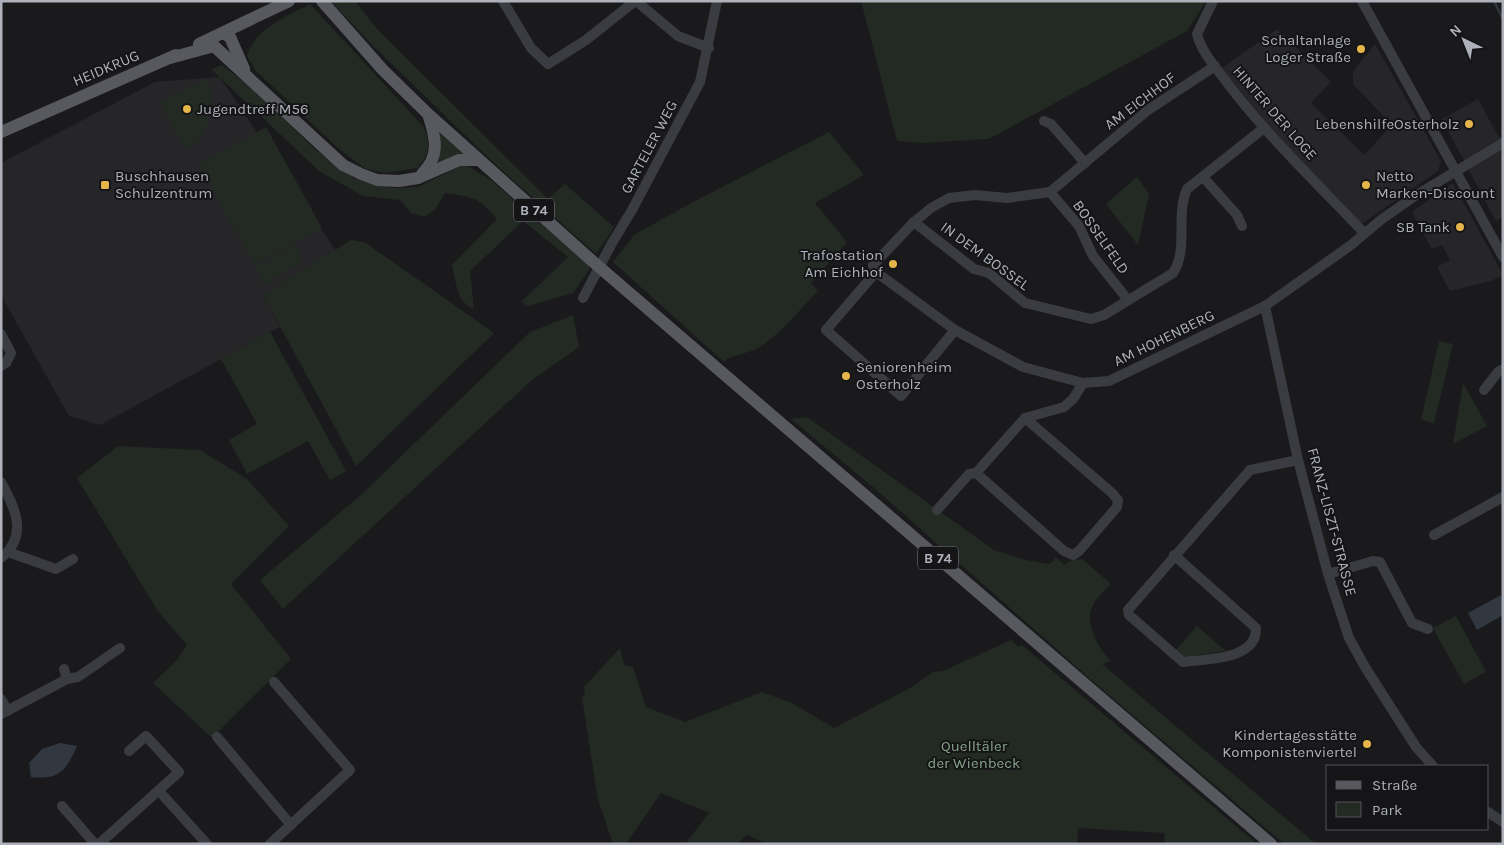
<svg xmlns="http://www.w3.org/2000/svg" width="1504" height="845" viewBox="0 0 1504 845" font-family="Karla,sans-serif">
<rect width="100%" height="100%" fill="#1a1a1c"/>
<g fill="#262629">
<polygon points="1277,29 1331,82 1311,103 1364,155 1392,125 1353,84 1353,71 1375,44 1441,161 1438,171 1360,225 1266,124 1222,68"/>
<polygon points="220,77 336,251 263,295 280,327 100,425 69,416 1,295 1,163 155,82"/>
<polygon points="1478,99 1497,134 1503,140 1503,217 1496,221 1442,119"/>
<polygon points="1451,184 1453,184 1460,196 1503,275 1491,281 1450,291 1437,267 1450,260 1442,245 1432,249 1412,212"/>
</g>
<g fill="#222a23">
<polygon points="331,1 355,1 377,29 548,199 565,184 614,227 596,254 493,162 371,44"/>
<polygon points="861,1 1206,1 1187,31 989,139 922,143 897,141"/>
<path d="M310,4L423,126C431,143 430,153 418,168L384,173L364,168L338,148L256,71L247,56C255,28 286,17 310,4Z"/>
<path d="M222,65L254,90L316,150L353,178L373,185L397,188L418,187L462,165L471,168L492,181L591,267L573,293L528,306L521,302L568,257L523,221L470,271L474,309C456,302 456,281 452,265L497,219C479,197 472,197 445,193L435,210L424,217L411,213L400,200L363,196L319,171L211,69Z"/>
<path d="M208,80C216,107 210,134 186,151L159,102L196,83Z"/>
<polygon points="266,127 322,228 254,265 199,164"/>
<path d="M829,132L864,175L815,203L847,242L811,283L818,291C799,310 780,336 756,349C744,355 734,353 724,362L613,262L634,235L691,203Z"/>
<polygon points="441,134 465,155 432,167 439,135"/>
<polygon points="1137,177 1149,194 1138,245 1106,204"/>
<polygon points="351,240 366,243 494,333 356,466 263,295"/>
<polygon points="295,245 303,261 264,285 255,268"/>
<polygon points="573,315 579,347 531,381 283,609 260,580 361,495 530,332"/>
<polygon points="270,332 346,471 330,480 308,441 247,474 229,440 257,424 221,359"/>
<polygon points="1439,341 1453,344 1434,423 1421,420"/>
<polygon points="1463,383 1487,426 1453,444"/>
<path d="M807,417L994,550L1026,560L1050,564L1056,557L1064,565L1069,561L1082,559L1111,584C1105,590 1097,597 1093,605C1083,622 1099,649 1111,661L1102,664L1316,844H1284L1088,677L873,487L791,419Z"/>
<polygon points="118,446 200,450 247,479 289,526 231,584 291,659 212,738 153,683 176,661 187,645 157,610 77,478"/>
<polygon points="1456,616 1486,672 1464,684 1433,628"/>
<polygon points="1197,626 1226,651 1185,657 1176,650"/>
<polygon points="1011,640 1018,647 1022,645 1257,844 1165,844 1164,833 1078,828 1077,844 768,844 747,835 737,844 685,844 709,813 661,793 626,844 613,844 598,800 582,698 585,694 584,687 620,648 624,665 633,667 646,707 685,722 762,692 792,703 834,728 912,687 933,672 943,671"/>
</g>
<g fill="#31383f">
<polygon points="1501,595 1503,615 1477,630 1468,613"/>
<path d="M60,743L77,746C66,771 59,780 31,777L29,763L42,749Z"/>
</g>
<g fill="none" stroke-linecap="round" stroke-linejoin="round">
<polyline stroke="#31383f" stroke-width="2.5" points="1494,1 1503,19"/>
<g stroke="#3b3c41" stroke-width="10">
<polyline points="503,1 531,48 548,64 586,40 635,1"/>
<polyline points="636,1 678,36 709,48"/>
<path d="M1213,1L1197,34C1201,50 1212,63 1222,76C1264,133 1316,182 1364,233"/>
<polyline points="1362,1 1503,257"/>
<polyline points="1215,66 1148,110 1050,192 1007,198 975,195 949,198 931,208 914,222 873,265 876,272 955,330 1023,367 1083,383 1109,381 1265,306 1351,245 1382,219 1418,194 1503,143"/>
<polyline points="1044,121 1051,124 1085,163"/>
<polyline points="1203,177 1237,215 1242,226"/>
<polyline points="1050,192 1079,226 1093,256 1128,300"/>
<path d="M914,222L974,269L989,273L1025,303L1091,319L1104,315L1173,273C1189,248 1175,216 1187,189L1264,128"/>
<polyline points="876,272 826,330 901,396 955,330"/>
<polyline points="583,298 612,243 632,210 700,82 717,1"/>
<polyline points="1265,306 1298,460 1328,574 1349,638 1365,667 1416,747 1433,766"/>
<polyline points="1,334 11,353 6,363 1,366"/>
<polyline points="1484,390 1498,372 1503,369"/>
<polyline points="976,473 1064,551 1073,555 1079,551 1117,507 1118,500 1112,493 1025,418"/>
<path d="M1,482C15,508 29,535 1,558"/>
<polyline points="937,510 969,474 976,473 1025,418 1064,407 1073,399 1083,383"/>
<polyline points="1434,535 1503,497"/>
<polyline points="8,552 56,569 73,559"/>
<path d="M1174,555L1256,628C1257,660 1207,659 1183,662L1129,615L1128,610L1250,470L1298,460"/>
<polyline points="1328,574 1373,561 1380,562 1412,623 1428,629"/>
<polyline points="64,669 67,679"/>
<polyline points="1,699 8,711"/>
<polyline points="1,714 67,679 78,677 120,648"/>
<polyline points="217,737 291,825"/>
<polyline points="159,791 207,844"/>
<polyline points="62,806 95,844"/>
<polyline points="1488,812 1503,822"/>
<polyline points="99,844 179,772 146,736 129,751"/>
<polyline points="270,844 350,770 274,682"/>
</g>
<g stroke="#58595f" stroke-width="12">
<polyline points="322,1 383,70 428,114 590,259"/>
<polyline points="223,33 230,37 244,69"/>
<polyline points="199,44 289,1"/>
<polyline points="170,58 214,46 343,165 361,174 377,180 399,181 418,178 459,160 479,160"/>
<polyline points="1,132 176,55"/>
<path d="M422,174C440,156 436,139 429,117"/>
<polyline points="605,272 1271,844"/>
</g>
<polyline stroke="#58595f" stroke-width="12" points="590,259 605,272"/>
</g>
<g fill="#e4b64a" stroke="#151517" stroke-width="2">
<circle cx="1361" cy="49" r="5"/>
<circle cx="187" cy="109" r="5"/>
<circle cx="1469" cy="124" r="5"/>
<rect x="100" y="180" width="10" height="10" rx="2.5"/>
<circle cx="1366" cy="185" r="5"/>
<circle cx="1460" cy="227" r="5"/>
<circle cx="893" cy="264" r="5"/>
<circle cx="846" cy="376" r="5"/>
<circle cx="1367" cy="744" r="5"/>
</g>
<g text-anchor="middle" stroke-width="4" stroke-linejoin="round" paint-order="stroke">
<g fill="#151517" stroke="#808289" stroke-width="1">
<rect x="514" y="198.5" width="40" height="23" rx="4"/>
<rect x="918" y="546.5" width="40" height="23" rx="4"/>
</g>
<g font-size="14" font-weight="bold" fill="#aeb1ba">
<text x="534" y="215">B 74</text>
<text x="938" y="563">B 74</text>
</g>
<g font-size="15" fill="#aeb1ba" stroke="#151517" text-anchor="end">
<text x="1351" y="45">Schaltanlage<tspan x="1351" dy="17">Loger Straße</tspan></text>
<text x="197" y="114" text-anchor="start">Jugendtreff M56</text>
<text x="1459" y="129">LebenshilfeOsterholz</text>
<text x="115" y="181" text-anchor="start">Buschhausen<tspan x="115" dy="17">Schulzentrum</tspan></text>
<text x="1376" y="181" text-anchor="start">Netto<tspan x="1376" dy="17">Marken-Discount</tspan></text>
<text x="1450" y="232">SB Tank</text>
<text x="883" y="260">Trafostation<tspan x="883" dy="17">Am Eichhof</tspan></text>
<text x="856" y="372" text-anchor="start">Seniorenheim<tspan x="856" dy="17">Osterholz</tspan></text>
<text x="1357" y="740">Kindertagesstätte<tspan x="1357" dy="17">Komponistenviertel</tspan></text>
</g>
<g font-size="15" fill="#aeb1ba" stroke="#151517">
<text transform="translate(106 68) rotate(-23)" y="5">HEIDKRUG</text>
<text transform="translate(1140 101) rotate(-37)" y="5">AM EICHHOF</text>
<text transform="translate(1275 113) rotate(49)" y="5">HINTER DER LOGE</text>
<text transform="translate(649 147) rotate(-62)" y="5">GARTELER WEG</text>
<text transform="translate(1101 237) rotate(55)" y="5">BOSSELFELD</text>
<text transform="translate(985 256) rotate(36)" y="5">IN DEM BOSSEL</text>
<text transform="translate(1164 338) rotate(-26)" y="5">AM HOHENBERG</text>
<text transform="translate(1332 522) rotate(75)" y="5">FRANZ-LISZT-STRASSE</text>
</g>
<g font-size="15" fill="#86a489" stroke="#151517">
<text x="974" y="751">Quelltäler<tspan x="974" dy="17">der Wienbeck</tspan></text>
</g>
</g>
<rect width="1504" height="845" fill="none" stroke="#aeb1ba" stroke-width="5"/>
<rect x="1326" y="765" width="162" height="65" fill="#151517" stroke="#525358"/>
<rect x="1336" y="781" width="25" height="8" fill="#58595f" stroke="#525358"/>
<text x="1372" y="790" font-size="15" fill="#aeb1ba">Straße</text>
<rect x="1336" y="802" width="25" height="15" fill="#222a23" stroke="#525358"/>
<text x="1372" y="815" font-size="15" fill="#aeb1ba">Park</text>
<g transform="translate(1464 40) rotate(317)" stroke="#151517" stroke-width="4" paint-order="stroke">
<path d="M0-4L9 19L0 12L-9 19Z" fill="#aeb1ba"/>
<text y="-8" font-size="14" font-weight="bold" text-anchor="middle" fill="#aeb1ba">N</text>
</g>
</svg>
